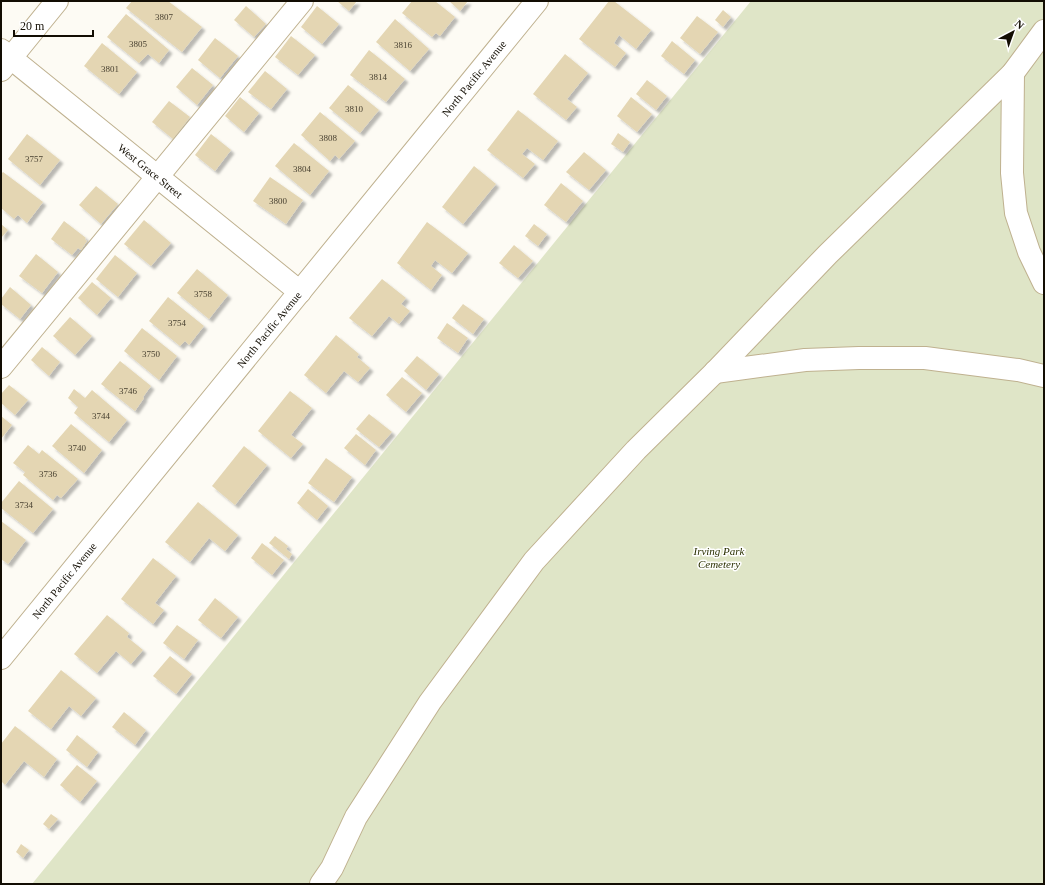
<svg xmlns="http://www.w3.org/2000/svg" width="1045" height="885" viewBox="0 0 1045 885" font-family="'Times New Roman',serif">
<defs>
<filter id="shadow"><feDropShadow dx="3.5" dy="3.5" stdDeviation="1" flood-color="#0004"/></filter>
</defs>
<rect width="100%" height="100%" fill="#fdfbf4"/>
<polygon fill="#dfe5c7" points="751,1 1044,1 1044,884 32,884"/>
<g fill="#e4d6b3" filter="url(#shadow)">
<polygon points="132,1 168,1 202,27 182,52 126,8"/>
<polygon points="337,1 357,1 349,11"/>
<polygon points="412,1 435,1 455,17 440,36 436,33 432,37 402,13"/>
<polygon points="449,1 468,1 460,11"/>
<polygon points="609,1 614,1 651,30 636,49 619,35 614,43 626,53 615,67 579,39"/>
<polygon points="246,6 266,24 254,37 234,20"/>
<polygon points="317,6 339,24 322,44 301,27"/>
<polygon points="723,10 731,17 723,27 715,20"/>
<polygon points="126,14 169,50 159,63 148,54 139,63 107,37"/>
<polygon points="697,16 718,32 700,54 680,38"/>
<polygon points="395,19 429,49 410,71 376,42"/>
<polygon points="291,36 315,55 298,75 275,57"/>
<polygon points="215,38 238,56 220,78 198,60"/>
<polygon points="672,41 695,60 684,74 661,56"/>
<polygon points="102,43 137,72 119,94 84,66"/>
<polygon points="369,50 405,79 386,102 350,75"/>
<polygon points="565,54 588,73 567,99 577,107 566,120 533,94"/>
<polygon points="192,68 213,85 197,105 176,87"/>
<polygon points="265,71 287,89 271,109 248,92"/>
<polygon points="647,80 667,96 656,110 636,94"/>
<polygon points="348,85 379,110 360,133 329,108"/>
<polygon points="240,97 259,113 244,132 225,116"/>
<polygon points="631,97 652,114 637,132 617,116"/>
<polygon points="169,101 190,117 173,139 152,122"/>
<polygon points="518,110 558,141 543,160 527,148 522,154 535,164 523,178 487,150"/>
<polygon points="320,112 355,141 339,159 335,155 330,161 301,135"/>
<polygon points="618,133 630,142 623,152 611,144"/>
<polygon points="27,134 60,160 40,185 8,159"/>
<polygon points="211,134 231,150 215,171 195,155"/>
<polygon points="294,143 329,171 310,195 275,166"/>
<polygon points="584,152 606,170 589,190 566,172"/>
<polygon points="474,166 496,184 463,224 442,207"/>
<polygon points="3,172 43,202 27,223 18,215 14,219 1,208 1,174"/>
<polygon points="270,177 303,200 286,224 253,201"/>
<polygon points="561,183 583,201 566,222 544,205"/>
<polygon points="96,186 118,204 101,224 79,205"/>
<polygon points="144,220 171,243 151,266 124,244"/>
<polygon points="64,221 86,238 85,239 87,241 81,250 78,248 72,255 51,239"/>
<polygon points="427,222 468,253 452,273 435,260 431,266 442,275 431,290 397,263"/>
<polygon points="1,224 8,230 1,238"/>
<polygon points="534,224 547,234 538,246 525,236"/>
<polygon points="514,245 533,261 518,278 499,263"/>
<polygon points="36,254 58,272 42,293 19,276"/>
<polygon points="115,255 137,273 118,297 96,279"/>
<polygon points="197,269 228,295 209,319 177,293"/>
<polygon points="382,279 406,298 401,304 410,311 399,324 389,316 372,336 349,318"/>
<polygon points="92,282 111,298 97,315 78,298"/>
<polygon points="10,287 31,305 20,319 1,304 1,299"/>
<polygon points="168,297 204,326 189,345 185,341 180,346 149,321"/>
<polygon points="463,304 484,319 473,334 452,318"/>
<polygon points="70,317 92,336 75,355 53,336"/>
<polygon points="447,323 468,338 458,353 437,338"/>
<polygon points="142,328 177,356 159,380 124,351"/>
<polygon points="336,335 359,354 357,357 370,368 358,382 344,371 326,393 304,375"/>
<polygon points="42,347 60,362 49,376 31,360"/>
<polygon points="417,356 439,374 426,390 404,371"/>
<polygon points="120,361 151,386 143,397 144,398 135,411 101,384"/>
<polygon points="402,377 422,393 406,412 386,395"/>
<polygon points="9,385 28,400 15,415 1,403 1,394"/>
<polygon points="74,389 85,398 92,390 127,420 109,442 74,413 78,407 68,398"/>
<polygon points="290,391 312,408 291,435 303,444 291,458 258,431"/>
<polygon points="369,414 392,432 379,447 356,429"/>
<polygon points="1,416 12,425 1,439"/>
<polygon points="71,424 102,450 84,473 52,446"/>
<polygon points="356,434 376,450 365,465 344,448"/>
<polygon points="28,445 39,454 42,450 78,479 61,498 57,495 53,500 23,475 25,472 13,463"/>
<polygon points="244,446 267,465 235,505 212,486"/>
<polygon points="326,458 352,477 334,502 308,483"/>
<polygon points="19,481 53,509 33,533 1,508 1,503"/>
<polygon points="308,489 328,506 317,520 297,503"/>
<polygon points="198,502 238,535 225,551 209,538 190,562 165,542"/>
<polygon points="1,521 26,540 8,564 1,559"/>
<polygon points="275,536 288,546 286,549 292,554 289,559 269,543"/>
<polygon points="262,543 284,560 272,575 251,558"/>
<polygon points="153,558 176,576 155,603 164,610 153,624 121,599"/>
<polygon points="215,598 238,617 221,638 198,620"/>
<polygon points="107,615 129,633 127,637 143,650 131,664 116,651 97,673 74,654"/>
<polygon points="177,625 198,640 184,659 163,643"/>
<polygon points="170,656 192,674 176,694 153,676"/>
<polygon points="61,670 96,698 81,716 69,706 51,729 28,711"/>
<polygon points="124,712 146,730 135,745 112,727"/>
<polygon points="15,726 57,759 44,777 24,761 5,785 1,781 1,744"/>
<polygon points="77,735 98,752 87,767 66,750"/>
<polygon points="77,765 97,781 80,802 60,785"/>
<polygon points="51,814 58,819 49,829 43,824"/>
<polygon points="21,844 29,850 23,858 16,852"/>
</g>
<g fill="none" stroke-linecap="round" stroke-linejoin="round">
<defs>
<g id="minor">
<path id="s1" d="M1,50L300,292"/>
<polyline points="1,70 57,1"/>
<polyline points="1013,73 1012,173 1016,213 1029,252 1044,283"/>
<polyline points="1,367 302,1"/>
<polyline points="715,372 805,360 859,358 925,358 1018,370 1044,376"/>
<path id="s2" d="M1,658L537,1"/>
<polyline points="321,884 332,868 356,817 430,702 534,561 636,450 715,372 828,254 1013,73 1044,31"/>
</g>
</defs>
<use href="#minor" stroke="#bfb18f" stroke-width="24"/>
<use href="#minor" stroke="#fff" stroke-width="22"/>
</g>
<g text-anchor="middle" stroke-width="3" stroke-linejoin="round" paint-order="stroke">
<g font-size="9" fill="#463f2f">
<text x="164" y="20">3807</text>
<text x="138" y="47">3805</text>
<text x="403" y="48">3816</text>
<text x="110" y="72">3801</text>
<text x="378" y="80">3814</text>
<text x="354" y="112">3810</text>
<text x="328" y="141">3808</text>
<text x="34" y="162">3757</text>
<text x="302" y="172">3804</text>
<text x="278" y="204">3800</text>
<text x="203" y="297">3758</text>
<text x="177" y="326">3754</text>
<text x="151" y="357">3750</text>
<text x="128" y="394">3746</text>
<text x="101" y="419">3744</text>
<text x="77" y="451">3740</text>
<text x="48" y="477">3736</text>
<text x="24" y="508">3734</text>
</g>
<g font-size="11" fill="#120d03" stroke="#fff">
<text dy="4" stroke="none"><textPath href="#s2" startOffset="748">North Pacific Avenue</textPath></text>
<text dy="4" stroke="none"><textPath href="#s1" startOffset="192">West Grace Street</textPath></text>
<text dy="4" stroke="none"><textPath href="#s2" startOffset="424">North Pacific Avenue</textPath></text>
<text dy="4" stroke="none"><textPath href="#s2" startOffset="100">North Pacific Avenue</textPath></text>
</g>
<g font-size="11" font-style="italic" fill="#2a3000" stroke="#fff">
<text x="719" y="555">Irving Park<tspan x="719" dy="13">Cemetery</tspan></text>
</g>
</g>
<rect width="1045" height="885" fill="none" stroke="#120d03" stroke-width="4"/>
<g transform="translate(1013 32) rotate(41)" stroke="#ffffff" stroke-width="3" paint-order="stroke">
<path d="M0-3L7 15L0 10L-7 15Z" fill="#120d03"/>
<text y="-6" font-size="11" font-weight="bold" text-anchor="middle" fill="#120d03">N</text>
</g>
<path d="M14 30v6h79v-6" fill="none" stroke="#120d03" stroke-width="2"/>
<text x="20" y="30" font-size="12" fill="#120d03" stroke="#ffffff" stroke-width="3" paint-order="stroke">20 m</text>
</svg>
